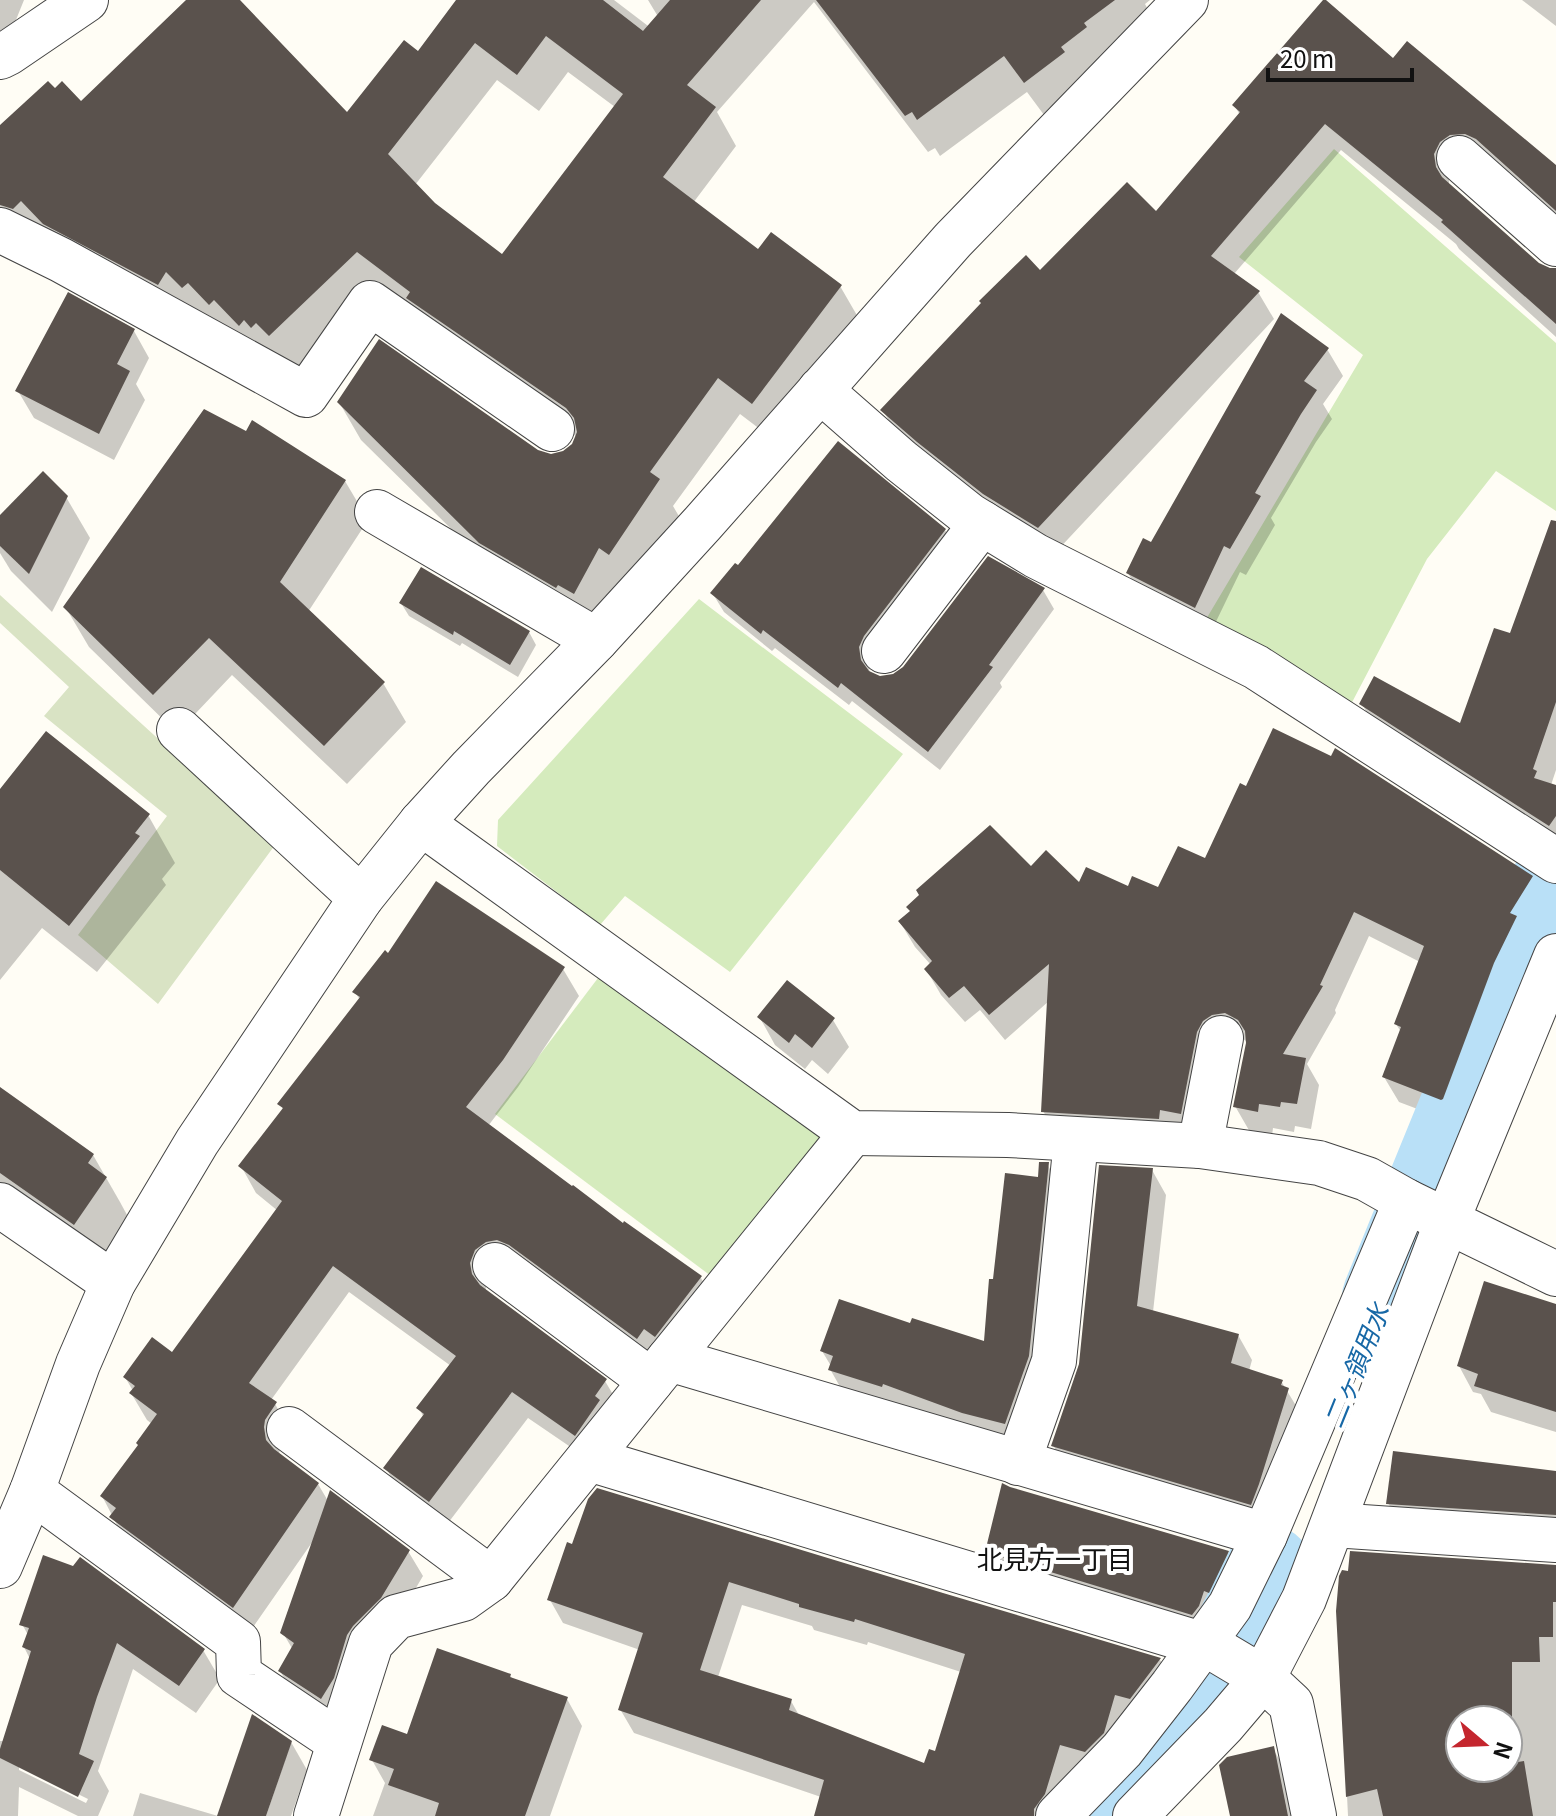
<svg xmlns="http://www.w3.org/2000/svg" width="1556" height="1816" viewBox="0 0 1556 1816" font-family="Georgia,'Noto Sans JP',serif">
<rect width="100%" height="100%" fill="#fffdf5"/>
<g fill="#d5ebbd">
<polygon points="1334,149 1556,343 1556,511 1496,471 1427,559 1348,710 1205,621 1363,355 1239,257"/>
<polygon points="699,599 903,754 730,972 625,896 600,925 497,846 498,820"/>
<polygon points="598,978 823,1139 711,1276 495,1114"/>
</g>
<polygon fill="#d9e3c4" points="0,595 275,845 158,1004 78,935 167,816 44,716 69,687 0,623"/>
<g fill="#0003" fill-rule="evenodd">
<polygon points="0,0 24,0 5,47 0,45"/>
<path d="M459,0H614L677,48L648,0H1150L1145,4L1155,23L1047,119L1027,92L940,156L935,148L928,152L814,2L717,112L736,146L693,203L758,252L840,286L862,324L774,440L740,414L673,506L680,518L596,630L503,580L361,440L339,402L551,456L564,453L575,444L577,437L430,335L379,288L292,372L0,217V128L55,91L81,104L347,115L418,54ZM568,72L615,107L503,256L433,205L415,185L497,80L539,111Z"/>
<polygon points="1522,0 1556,0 1556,26"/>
<polygon points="1393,61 1556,168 1556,222 1455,169 1449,180 1449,185 1539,265 1556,270 1556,337 1459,249 1456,244 1341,150 1234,274 1258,292 1274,319 1054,554 898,437 883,410 1040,272 1156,214 1240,115 1234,105"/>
<polygon points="134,331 149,358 136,384 145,400 114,460 34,418 18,391"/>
<polygon points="1327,349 1343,376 1323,404 1332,419 1316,442 1271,518 1275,525 1246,575 1240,572 1210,634 1144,601 1128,573"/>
<polygon points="345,481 368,520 308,612 383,683 406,722 347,784 232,675 177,733 89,647 66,608"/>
<polygon points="66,497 90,538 52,612 11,571 0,553 0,518"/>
<polygon points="945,530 955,549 874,656 869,667 870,674 880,678 894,676 1043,590 1054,609 1000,683 1002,687 940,770 852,701 849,705 775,648 772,651 724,612 713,594"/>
<polygon points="1556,598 1556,770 1551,785 1556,787 1556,846 1377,730 1362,704 1461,726"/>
<polygon points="401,603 529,632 536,645 518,677 462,643 460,646 409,616"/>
<polygon points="0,793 148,815 175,863 162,879 166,885 97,972 42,928 0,980"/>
<polygon points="1205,861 1531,877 1546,903 1526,936 1530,943 1508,989 1457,1124 1399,1102 1384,1077 1401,1032 1396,1024 1420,962 1369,936 1335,1010 1336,1013 1307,1064 1319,1085 1311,1129 1295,1126 1294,1132 1273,1128 1272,1136 1250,1132 1235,1106 1248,1042 1241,1038 1195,1138 1058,1137 1043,1111 1049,1001 1005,1040 980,1010 965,1022 941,995 926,969 931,965 915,947 900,922 1031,869 1080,885 1159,890"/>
<polygon points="389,955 563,969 579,996 518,1087 488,1126 572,1189 701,1278 716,1305 653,1365 490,1277 485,1291 605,1381 621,1408 591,1461 528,1418 445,1527 401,1495 386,1468 424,1418 419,1408 451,1366 349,1292 271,1400 275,1404 291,1431 280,1447 279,1455 318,1484 328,1501 408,1551 423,1576 336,1722 295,1696 280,1671 293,1650 283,1633 313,1541 249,1633 127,1544 102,1496 140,1446 152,1424 147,1420 131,1393 133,1391 125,1377 173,1355 278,1211 256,1193 241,1166 284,1111 280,1104 360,1000 355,992"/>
<polygon points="760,1018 833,1020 849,1047 828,1074 812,1060 805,1069 775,1045"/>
<polygon points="0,1089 93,1155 120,1202 133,1226 102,1271 0,1199"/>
<polygon points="1047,1164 1060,1186 1041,1379 1018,1446 843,1392 830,1369 831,1366 822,1351 911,1326 985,1343 994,1281"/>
<polygon points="1152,1170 1166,1195 1153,1312 1238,1335 1252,1360 1249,1371 1281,1381 1301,1414 1264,1528 1067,1470 1053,1445"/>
<polygon points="1556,1326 1556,1432 1491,1412 1481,1394 1473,1392 1459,1366"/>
<polygon points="1556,1473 1556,1537 1402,1527 1388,1503"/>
<path d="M598,1490L1160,1660L1173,1683L1099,1775L1074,1767L1058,1816H816L821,1797L634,1733L620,1709L640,1650L563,1623L550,1600ZM742,1605L812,1626L814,1630L867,1645L868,1642L961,1672L936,1754L926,1765L800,1717L791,1701L718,1677Z"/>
<polygon points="987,1552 1228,1552 1239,1570 1208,1625 997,1571"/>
<path d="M1556,1567V1816H1348L1338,1613ZM1460,1720H1508V1768H1460Z"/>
<path d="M22,1624L203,1650L220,1679L196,1713L133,1669L98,1771L109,1791L98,1816H78L19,1787L18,1816H0V1741H4L30,1659L24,1647L28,1635ZM19,1765L88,1799L86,1803L19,1770Z"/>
<polygon points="510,1675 513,1680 567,1699 582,1726 550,1816 373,1816 385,1783 372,1760"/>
<polygon points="291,1742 307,1770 291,1816 266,1816"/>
<polygon points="1273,1749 1287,1772 1296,1816 1232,1816"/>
<polygon points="140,1793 218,1816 133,1816"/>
</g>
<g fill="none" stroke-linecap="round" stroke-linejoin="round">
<g stroke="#b9e0f7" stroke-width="86">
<polyline points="1385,1297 1556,878"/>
<polyline points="1092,1816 1106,1803 1175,1723 1233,1639 1269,1568"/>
</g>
</g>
<g fill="#5a524d" fill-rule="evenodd">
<path d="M186,0H240L347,112L404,40L418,51L456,0H603L643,31L670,0H761L687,85L716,107L663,177L758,249L771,232L842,285L752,404L718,378L650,472L660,479L609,555L599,548L574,594L558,585L556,588L479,543L337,402L379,339L538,450L551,454L563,451L572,444L577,432L574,418L566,408L406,298L410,292L357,252L269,336L256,323L251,328L244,320L239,326L214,300L209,305L188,283L182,288L166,272L158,285L43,224L21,201L13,209L0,205V125L48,81L55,88L62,81L81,101ZM546,36L623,94L502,254L435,203L388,154L475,43L517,75Z"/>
<polygon points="816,0 1115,0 1084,23 1087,27 1061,47 1065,52 1024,83 1004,56 917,120 912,112 905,116"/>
<polygon points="1323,0 1326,0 1393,58 1407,41 1556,165 1556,211 1476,139 1465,134 1450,135 1440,142 1434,154 1436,167 1442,177 1539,263 1550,268 1556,268 1556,324 1441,222 1443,220 1325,124 1211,256 1260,291 1038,528 983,494 917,442 880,410 981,303 979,301 1026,255 1040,270 1127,182 1156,211 1240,112 1232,105"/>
<polygon points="68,292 135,329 117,364 130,371 99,434 15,391"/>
<polygon points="1281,313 1329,348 1304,381 1317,390 1301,414 1255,493 1261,496 1230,549 1224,546 1195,608 1126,573 1143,538 1151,542"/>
<polygon points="204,409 246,431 252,420 346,480 280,582 385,682 324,746 209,638 153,695 63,607"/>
<polygon points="838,441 946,529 864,636 859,647 861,660 869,671 880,676 893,674 903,667 988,556 1045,588 989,665 993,667 928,752 841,683 838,688 763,630 761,634 710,593 735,563 738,565"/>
<polygon points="43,471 68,496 29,574 0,546 0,515"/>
<polygon points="1551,520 1556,521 1556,702 1533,769 1537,771 1534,778 1556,785 1556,816 1549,826 1359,704 1374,676 1460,723 1494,628 1510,633"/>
<polygon points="421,567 530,631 510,665 454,631 453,635 399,603"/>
<polygon points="1273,728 1331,756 1335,748 1533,876 1510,913 1517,916 1494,963 1443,1099 1441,1100 1382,1077 1401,1027 1394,1024 1424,946 1354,912 1320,985 1323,986 1283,1054 1306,1058 1297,1104 1281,1102 1280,1107 1259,1104 1258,1112 1233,1107 1246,1043 1245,1031 1238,1020 1225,1013 1212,1015 1203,1021 1197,1032 1181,1114 1160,1110 1159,1119 1041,1112 1049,964 989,1015 964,986 949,998 924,969 932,961 898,921 910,911 906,907 919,895 916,890 990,825 1031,866 1046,850 1079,882 1086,867 1128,886 1132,876 1158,887 1178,846 1205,858 1240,783 1246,786"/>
<polygon points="46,731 150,814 135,833 140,836 69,926 0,870 0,789"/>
<polygon points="436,881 565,967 503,1060 466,1107 572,1186 573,1185 623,1223 624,1221 702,1276 655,1337 644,1329 637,1339 509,1245 497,1240 486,1242 475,1250 470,1263 472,1274 480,1285 607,1379 595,1396 600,1400 575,1436 512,1392 429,1502 383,1468 424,1414 416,1408 456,1356 333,1266 249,1383 277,1402 265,1420 264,1427 266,1440 274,1449 319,1483 233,1608 109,1517 116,1508 100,1496 138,1445 136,1443 157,1414 129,1393 135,1386 123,1377 152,1337 172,1352 282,1201 238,1166 283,1108 277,1104 360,997 352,992 385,950 388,953"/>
<polygon points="787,980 835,1018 812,1048 795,1034 789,1043 757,1017"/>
<polygon points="0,1087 94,1154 88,1163 107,1177 74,1225 0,1173"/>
<polygon points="1039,1162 1049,1162 1029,1356 1005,1424 962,1413 883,1384 882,1387 828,1370 833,1356 820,1351 839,1299 910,1323 912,1318 984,1341 989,1279 993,1279 1005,1173 1038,1177"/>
<polygon points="1099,1165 1153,1168 1137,1306 1239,1334 1231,1363 1283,1380 1281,1385 1289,1388 1259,1484 1251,1505 1051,1446 1079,1364"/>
<polygon points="1484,1281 1556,1304 1556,1412 1474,1386 1478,1374 1457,1366"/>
<polygon points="1393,1451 1556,1471 1556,1515 1386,1504"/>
<polygon points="1002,1483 1010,1487 1229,1551 1209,1593 1204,1591 1199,1606 1192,1615 985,1552"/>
<path d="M597,1488L943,1593L1161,1658L1130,1699L1115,1695L1104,1733L1085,1752L1060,1745L1045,1794L1034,1809V1816H814L824,1780L618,1710L643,1633L547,1600L567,1542L572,1544L588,1499ZM729,1582L799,1604V1607L854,1622L855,1619L965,1654L935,1751L929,1749L924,1763L789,1710L792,1699L700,1670Z"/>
<polygon points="330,1490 410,1550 381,1598 353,1626 347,1635 334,1678 321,1699 278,1671 294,1643 280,1633"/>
<path d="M1350,1551L1556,1565V1602H1553V1637H1539L1540,1662H1512V1763L1524,1761L1533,1816H1383L1377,1789L1346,1797L1336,1611L1339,1576L1342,1570L1348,1571ZM1460,1720H1508V1768H1460Z"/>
<polygon points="43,1555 73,1566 80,1557 205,1649 179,1686 117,1643 97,1697 79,1754 94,1761 78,1797 0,1758 0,1749 31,1651 22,1647 29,1628 19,1625"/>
<polygon points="437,1648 511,1674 510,1677 568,1697 525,1816 435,1816 439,1803 388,1785 394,1769 369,1760 382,1725 407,1734"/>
<polygon points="252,1714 292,1741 266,1816 217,1816"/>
<polygon points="1274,1746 1288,1816 1230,1816 1219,1765 1227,1757"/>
</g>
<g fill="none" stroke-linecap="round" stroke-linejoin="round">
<defs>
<g id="minor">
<polyline points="0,57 8,53 86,0"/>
<polyline points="1459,158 1556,244"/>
<polyline points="0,230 61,260 306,395 370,303 552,429"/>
<polyline points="820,390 901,461 969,515 1036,556 1256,667 1556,861"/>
<polyline points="377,512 596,640"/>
<polyline points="884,651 982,523"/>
<polyline points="179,730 361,898"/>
<polyline points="421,823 852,1133 1008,1135 1200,1146 1319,1163 1367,1179 1406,1201 1556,1274"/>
<polyline points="1200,1146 1221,1038"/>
<polyline points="0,1205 113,1283"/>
<polyline points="495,1265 651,1381"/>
<polyline points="669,1359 1265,1535"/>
<polyline points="289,1429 491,1579"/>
<polyline points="589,1459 1211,1647 1263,1678 1291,1704 1314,1816"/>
<polyline points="1018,1463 1054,1361 1076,1140"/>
<polyline points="32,1491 238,1642 239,1675 339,1742"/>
<polyline points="1333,1525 1556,1540"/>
<polyline points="0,1566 32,1491 78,1364 113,1283 197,1142 361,898 421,823 471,768 596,640 703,523 953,240 1186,0"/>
<polyline points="316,1816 371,1643 396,1617 463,1599 491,1579 852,1133"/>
<polyline points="1058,1816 1122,1750 1172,1686 1230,1606 1265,1535 1406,1201"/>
<polyline points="1135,1816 1223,1725 1263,1678 1304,1599 1447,1221 1556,956"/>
</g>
</defs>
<use href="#minor" stroke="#444" stroke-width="46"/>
<use href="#minor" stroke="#fff" stroke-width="44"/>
</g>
<g text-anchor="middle" stroke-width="8" stroke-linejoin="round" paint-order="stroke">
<g font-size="26" font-style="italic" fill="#1768a6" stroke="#fff">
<text transform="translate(1357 1366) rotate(-68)" y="9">二ヶ領用水</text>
</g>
<g font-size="26" fill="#111" stroke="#fff">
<text x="1055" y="1569">北見方一丁目</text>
</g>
</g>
<g transform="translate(1484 1744) rotate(109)"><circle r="38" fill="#ffffff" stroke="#a0a0a0" stroke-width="2"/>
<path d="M0-6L14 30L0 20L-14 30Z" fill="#c4262e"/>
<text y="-12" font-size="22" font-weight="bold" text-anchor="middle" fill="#111111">N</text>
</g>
<path d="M1268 68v12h144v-12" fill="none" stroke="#111111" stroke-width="4"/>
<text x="1280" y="68" font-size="24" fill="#111111" stroke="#ffffff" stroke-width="6" paint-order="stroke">20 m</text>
</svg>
